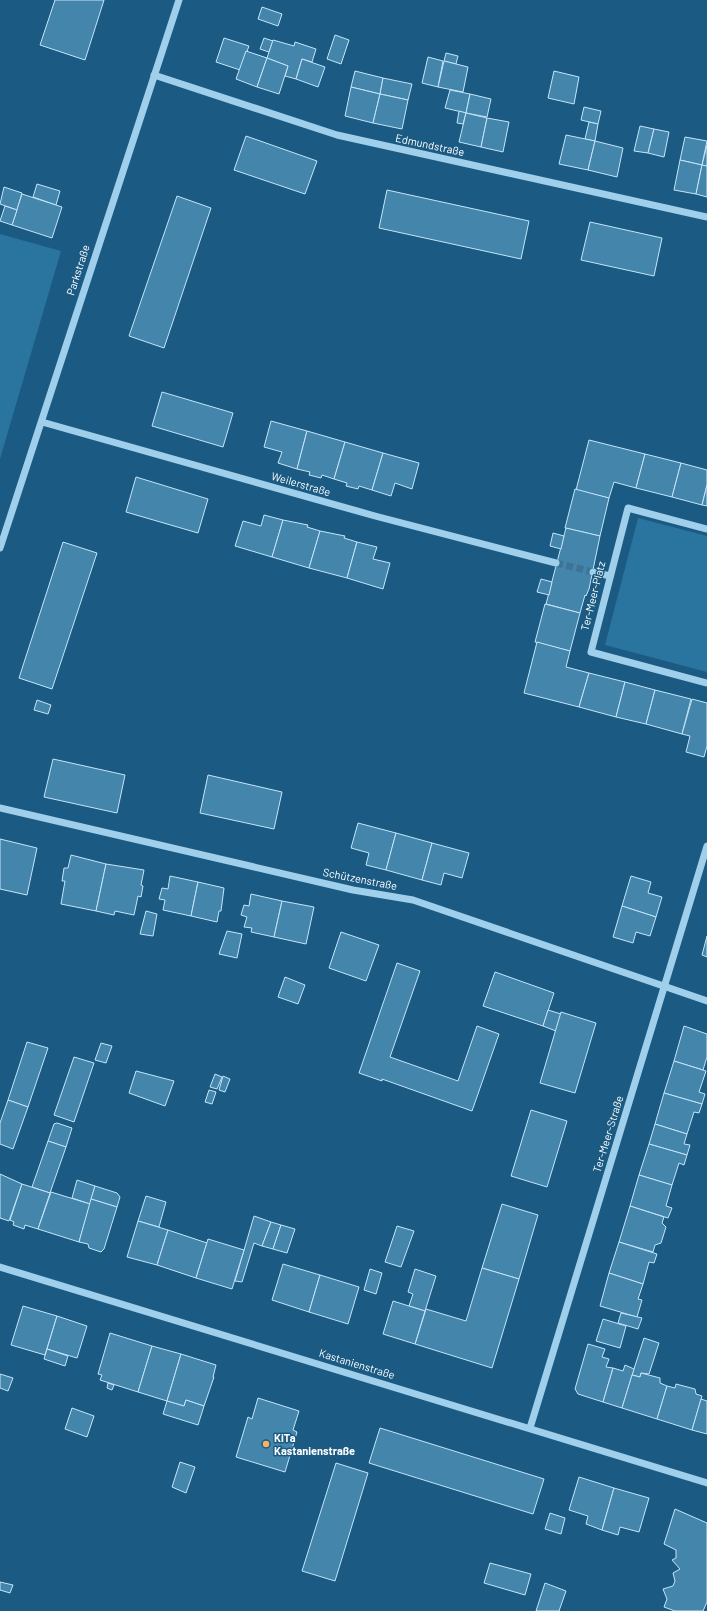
<svg xmlns="http://www.w3.org/2000/svg" width="707" height="1611" viewBox="0 0 707 1611" font-family="Barlow,sans-serif">
<rect width="100%" height="100%" fill="#1b5b83"/>
<g fill="#2a74a0">
<polygon points="0,234 61,251 0,459"/>
<polygon points="638,518 707,536 707,672 605,645"/>
</g>
<g fill="#4485ac" stroke="#c5e5f8">
<polygon points="55,0 104,0 85,60 40,45"/>
<polygon points="262,7 282,14 278,26 258,19"/>
<polygon points="335,35 349,40 341,64 327,59"/>
<polygon points="224,38 249,46 240,70 216,62"/>
<polygon points="264,38 273,41 269,52 260,49"/>
<polygon points="273,40 294,46 295,42 316,49 312,62 302,59 296,79 285,76 288,66 267,58"/>
<polygon points="246,51 267,58 257,87 236,79"/>
<polygon points="446,53 458,56 456,64 444,61"/>
<polygon points="428,57 443,61 438,87 422,83"/>
<polygon points="267,58 288,66 279,94 257,87"/>
<polygon points="302,59 325,67 318,87 296,79"/>
<polygon points="444,61 468,67 463,92 438,87"/>
<polygon points="355,71 383,78 380,94 351,87"/>
<polygon points="554,71 579,77 574,104 548,98"/>
<polygon points="383,78 412,84 408,100 380,94"/>
<polygon points="351,87 380,94 373,123 345,116"/>
<polygon points="450,90 470,94 466,113 445,108"/>
<polygon points="380,94 408,100 402,129 373,123"/>
<polygon points="470,94 491,99 487,117 466,113"/>
<polygon points="584,107 601,111 598,124 581,120"/>
<polygon points="459,111 466,113 463,124 457,123"/>
<polygon points="466,113 487,118 481,147 459,142"/>
<polygon points="487,118 509,122 503,152 481,147"/>
<polygon points="589,122 598,124 595,141 585,139"/>
<polygon points="640,126 654,129 648,153 634,151"/>
<polygon points="654,129 669,132 664,157 648,153"/>
<polygon points="566,135 595,141 588,170 559,164"/>
<polygon points="246,136 317,161 305,194 234,170"/>
<polygon points="685,137 707,141 702,165 680,160"/>
<polygon points="595,141 623,148 617,177 588,170"/>
<polygon points="707,145 707,166 702,165"/>
<polygon points="680,160 702,165 696,194 674,190"/>
<polygon points="702,165 707,166 707,197 696,194"/>
<polygon points="37,184 60,191 56,205 33,197"/>
<polygon points="4,187 22,193 17,210 0,204"/>
<polygon points="387,190 529,221 521,259 379,228"/>
<polygon points="22,194 62,207 52,238 12,225"/>
<polygon points="177,196 211,208 164,348 129,336"/>
<polygon points="5,206 17,210 12,225 0,221"/>
<polygon points="590,222 662,238 654,276 581,260"/>
<polygon points="162,392 233,413 223,447 152,426"/>
<polygon points="271,421 307,431 297,469 278,463 282,452 264,447"/>
<polygon points="307,431 345,442 334,479 322,475 321,478 309,475 310,472 297,469"/>
<polygon points="589,440 645,454 636,488 614,482 609,498 576,490"/>
<polygon points="345,442 383,453 372,490 359,486 358,489 346,486 347,483 334,479"/>
<polygon points="383,453 419,463 412,489 395,483 391,496 372,490"/>
<polygon points="645,454 681,463 672,497 636,488"/>
<polygon points="681,463 707,470 707,485 702,505 672,497"/>
<polygon points="136,477 208,499 198,533 126,512"/>
<polygon points="707,485 707,506 702,505"/>
<polygon points="575,489 609,498 600,536 565,528"/>
<polygon points="264,515 283,520 272,557 235,546 243,521 261,526"/>
<polygon points="283,520 308,525 307,527 320,531 309,568 272,557"/>
<polygon points="566,528 600,536 589,589 586,596 585,595 580,613 546,604"/>
<polygon points="320,531 345,536 344,538 357,542 347,578 309,568"/>
<polygon points="553,533 564,536 561,549 550,546"/>
<polygon points="63,542 97,553 52,689 19,678"/>
<polygon points="357,542 377,547 373,559 390,563 383,589 347,578"/>
<polygon points="541,579 552,582 549,595 537,592"/>
<polygon points="545,604 580,613 570,651 535,642"/>
<polygon points="537,642 570,651 566,667 589,673 579,707 524,693"/>
<polygon points="589,673 625,682 616,717 579,707"/>
<polygon points="625,682 655,690 646,724 616,717"/>
<polygon points="655,690 691,699 682,734 646,724"/>
<polygon points="692,699 707,703 707,746 704,757 686,752 690,736 682,734"/>
<polygon points="37,700 51,705 48,714 34,710"/>
<polygon points="53,759 125,775 117,813 44,797"/>
<polygon points="208,775 282,792 274,829 200,813"/>
<polygon points="358,823 396,833 386,870 366,865 369,853 351,848"/>
<polygon points="396,833 432,843 422,880 386,870"/>
<polygon points="0,839 37,848 27,895 0,889"/>
<polygon points="432,843 469,853 462,878 444,873 441,885 422,880"/>
<polygon points="71,855 106,864 96,911 61,904 65,881 62,881 64,868 68,868"/>
<polygon points="106,864 144,870 141,885 143,886 141,897 138,896 134,915 115,911 114,915 96,911"/>
<polygon points="170,876 198,882 191,916 163,910 165,900 159,899 162,888 168,889"/>
<polygon points="631,876 651,882 648,893 662,897 656,917 622,906"/>
<polygon points="198,882 224,888 221,911 219,911 217,922 191,916"/>
<polygon points="251,894 282,901 274,937 251,932 252,928 244,927 247,917 241,915 244,905 249,906"/>
<polygon points="282,901 314,907 306,944 274,937"/>
<polygon points="622,906 656,917 650,936 636,932 633,943 613,937"/>
<polygon points="146,911 157,914 153,936 140,934"/>
<polygon points="227,931 242,934 237,958 219,954"/>
<polygon points="341,932 379,945 366,981 329,968"/>
<polygon points="707,936 707,957 702,955"/>
<polygon points="397,963 420,971 390,1057 458,1081 477,1026 499,1034 472,1111 382,1079 382,1081 359,1073"/>
<polygon points="495,972 554,993 543,1026 483,1006"/>
<polygon points="285,977 305,985 298,1004 278,997"/>
<polygon points="548,1010 561,1014 556,1031 543,1026"/>
<polygon points="561,1012 596,1023 575,1093 540,1083"/>
<polygon points="684,1026 707,1034 707,1057 703,1070 674,1061"/>
<polygon points="27,1042 48,1048 28,1107 8,1100"/>
<polygon points="101,1043 112,1046 106,1063 95,1060"/>
<polygon points="74,1057 94,1063 74,1122 54,1115"/>
<polygon points="674,1061 706,1071 699,1092 705,1094 702,1104 664,1093"/>
<polygon points="136,1071 174,1081 165,1106 129,1093"/>
<polygon points="215,1074 222,1077 217,1089 210,1087"/>
<polygon points="223,1076 230,1079 225,1092 219,1090"/>
<polygon points="209,1090 216,1092 212,1104 205,1102"/>
<polygon points="664,1093 702,1104 699,1113 694,1112 687,1134 655,1124"/>
<polygon points="8,1100 28,1107 13,1149 0,1144 0,1123"/>
<polygon points="531,1110 567,1121 547,1187 511,1176"/>
<polygon points="57,1123 72,1128 66,1147 48,1141 54,1124"/>
<polygon points="655,1124 687,1134 684,1144 690,1145 687,1155 649,1144"/>
<polygon points="48,1141 66,1147 50,1193 32,1187"/>
<polygon points="649,1144 687,1155 684,1165 679,1163 672,1185 639,1175"/>
<polygon points="0,1174 22,1184 9,1221 0,1218"/>
<polygon points="639,1175 672,1185 666,1206 672,1208 668,1218 630,1206"/>
<polygon points="77,1180 95,1186 90,1204 72,1198"/>
<polygon points="22,1184 50,1193 38,1229 25,1225 24,1229 13,1225 14,1222 10,1220"/>
<polygon points="95,1186 117,1193 120,1197 117,1207 91,1199"/>
<polygon points="51,1192 90,1204 79,1242 38,1229"/>
<polygon points="146,1196 166,1202 159,1227 138,1221"/>
<polygon points="91,1199 117,1207 104,1249 101,1252 89,1248 88,1244 79,1242"/>
<polygon points="502,1204 538,1215 519,1279 482,1268"/>
<polygon points="630,1206 664,1217 662,1223 666,1227 661,1243 655,1245 653,1252 619,1242"/>
<polygon points="254,1216 271,1222 262,1246 254,1243 242,1282 235,1281"/>
<polygon points="138,1221 168,1230 157,1265 127,1257"/>
<polygon points="271,1222 281,1225 273,1249 262,1246"/>
<polygon points="281,1225 295,1229 287,1253 273,1249"/>
<polygon points="397,1226 414,1231 401,1267 385,1262"/>
<polygon points="168,1230 207,1243 196,1278 157,1265"/>
<polygon points="208,1239 244,1250 232,1289 196,1278"/>
<polygon points="619,1242 657,1254 654,1263 649,1262 643,1284 609,1273"/>
<polygon points="283,1264 320,1275 309,1312 272,1300"/>
<polygon points="482,1268 519,1279 492,1368 415,1344 426,1309 466,1321"/>
<polygon points="370,1269 382,1273 376,1294 364,1290"/>
<polygon points="415,1269 436,1276 425,1311 409,1306 413,1294 408,1292"/>
<polygon points="609,1273 643,1284 638,1299 642,1300 637,1317 600,1306"/>
<polygon points="320,1275 359,1287 348,1324 309,1312"/>
<polygon points="393,1301 425,1311 415,1344 383,1334"/>
<polygon points="23,1306 57,1316 45,1355 11,1345"/>
<polygon points="621,1313 642,1318 638,1329 618,1323"/>
<polygon points="57,1316 87,1326 77,1358 47,1349"/>
<polygon points="603,1319 626,1326 620,1348 596,1341"/>
<polygon points="110,1333 152,1346 138,1392 100,1380 102,1375 98,1374"/>
<polygon points="644,1338 659,1343 649,1374 641,1373 640,1377 632,1375"/>
<polygon points="588,1344 605,1349 602,1357 609,1359 606,1367 613,1368 603,1402 578,1394 575,1389"/>
<polygon points="152,1346 181,1354 167,1401 138,1392"/>
<polygon points="47,1349 68,1356 65,1366 44,1359"/>
<polygon points="181,1354 216,1365 213,1377 214,1377 204,1406 186,1400 184,1406 167,1401"/>
<polygon points="625,1365 634,1369 622,1408 603,1402 613,1368 623,1371"/>
<polygon points="641,1373 660,1378 660,1383 667,1386 657,1419 622,1408 632,1375 640,1377"/>
<polygon points="0,1374 13,1378 8,1391 0,1388"/>
<polygon points="108,1383 114,1385 112,1390 107,1388"/>
<polygon points="676,1384 695,1389 696,1394 702,1396 692,1430 657,1419 667,1386 675,1388"/>
<polygon points="258,1398 299,1411 293,1430 297,1432 285,1472 236,1457 248,1417 252,1419"/>
<polygon points="701,1399 707,1401 707,1434 692,1430"/>
<polygon points="186,1400 204,1406 198,1425 163,1414 167,1401 184,1406"/>
<polygon points="72,1408 94,1416 87,1437 65,1429"/>
<polygon points="380,1428 544,1479 533,1514 369,1463"/>
<polygon points="180,1462 195,1467 186,1493 172,1487"/>
<polygon points="336,1463 368,1473 335,1581 302,1571"/>
<polygon points="579,1477 614,1488 602,1530 586,1524 588,1516 569,1510"/>
<polygon points="614,1488 649,1498 639,1532 620,1527 618,1535 602,1530"/>
<polygon points="675,1509 707,1523 707,1602 703,1611 675,1611 664,1607 667,1599 663,1589 673,1586 675,1581 673,1573 680,1569 672,1560 676,1558 676,1550 664,1544"/>
<polygon points="550,1513 565,1518 561,1534 545,1529"/>
<polygon points="490,1563 531,1574 525,1595 484,1583"/>
<polygon points="0,1582 13,1585 10,1593 0,1590"/>
<polygon points="545,1583 566,1591 559,1611 536,1611"/>
</g>
<g fill="none" stroke-linecap="round" stroke-linejoin="round">
<polyline stroke="#3d7496" stroke-width="7" stroke-dasharray="7 3.5" stroke-linecap="butt" points="556,563 593,572"/>
<g stroke="#a0cfeb" stroke-width="7">
<polyline points="154,75 337,135 707,217"/>
<polyline points="42,422 375,516 556,563"/>
<polyline points="707,529 628,508 591,652 707,683"/>
<polyline points="0,548 179,0"/>
<polyline points="593,572 610,576"/>
<polyline points="0,808 353,890 413,900 707,1001"/>
<polyline points="0,1267 707,1483"/>
<polyline points="530,1428 707,846"/>
</g>
</g>
<circle fill="#fcb25d" stroke="#1b5b83" stroke-width="1.5" cx="266" cy="1444" r="4"/>
<g text-anchor="middle" stroke-width="3" stroke-linejoin="round" paint-order="stroke">
<g font-size="11" fill="#fff" stroke="#1b5b83">
<text transform="translate(430 145) rotate(12)" y="4">Edmundstraße</text>
<text transform="translate(78 270) rotate(-72)" y="4">Parkstraße</text>
<text transform="translate(301 484) rotate(16)" y="4">Weilerstraße</text>
<text transform="translate(593 596) rotate(-76)" y="4">Ter-Meer-Platz</text>
<text transform="translate(360 879) rotate(11)" y="4">Schützenstraße</text>
<text transform="translate(608 1134) rotate(-73)" y="4">Ter-Meer-Straße</text>
<text transform="translate(357 1364) rotate(17)" y="4">Kastanienstraße</text>
</g>
<g font-size="11" font-weight="bold" fill="#fff" stroke="#1b5b83" text-anchor="start">
<text x="274" y="1442">KiTa<tspan x="274" dy="13">Kastanienstraße</tspan></text>
</g>
</g>
</svg>
